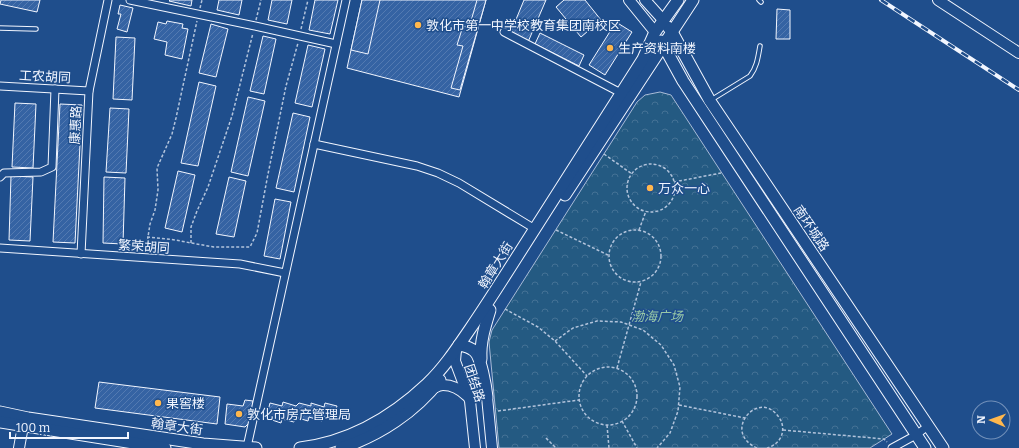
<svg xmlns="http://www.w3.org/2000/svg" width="1019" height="448" viewBox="0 0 1019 448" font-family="Bitter,'Noto Sans SC',serif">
<defs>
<pattern id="park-crowns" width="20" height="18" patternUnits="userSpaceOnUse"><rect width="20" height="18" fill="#245a82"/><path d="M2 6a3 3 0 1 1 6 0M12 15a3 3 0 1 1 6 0" fill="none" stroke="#447295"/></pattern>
<pattern id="building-hatch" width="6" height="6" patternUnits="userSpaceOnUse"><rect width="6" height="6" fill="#3563a3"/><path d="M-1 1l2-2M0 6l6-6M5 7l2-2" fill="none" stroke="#537ab1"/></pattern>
</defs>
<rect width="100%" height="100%" fill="#1f4e8c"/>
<polygon fill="url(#park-crowns)" stroke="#a8bbd7" points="660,92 671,95 892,434 870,448 499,448 489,342 492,330 637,102 645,95"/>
<g fill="url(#building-hatch)" stroke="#f2f6ff">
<polygon points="1,0 40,0 37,12 0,4"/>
<polygon points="170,0 192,0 191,6 169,1"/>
<polygon points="219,0 242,0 239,15 217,10"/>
<polygon points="272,0 292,0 287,24 268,20"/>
<polygon points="315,0 338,0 330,34 309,30"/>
<polygon points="362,0 486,0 459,97 347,68"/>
<polygon points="362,0 380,0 368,54 351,50"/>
<polygon points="477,0 486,0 460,90 451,88 463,46 457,45 463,26 469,28"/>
<polygon points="524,0 546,0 528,42 510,34"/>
<polygon points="564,0 585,0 601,20 581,37 556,7"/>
<polygon points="120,5 133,8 127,32 117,29 121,14 118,14"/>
<polygon points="777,9 790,10 790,39 776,39"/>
<polygon points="167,21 183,24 182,28 188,29 182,59 165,55 167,42 154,39 158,22 166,24"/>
<polygon points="616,22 632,32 605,75 589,65"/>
<polygon points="211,24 228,29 216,77 199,73"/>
<polygon points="540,33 584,55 579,66 535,44"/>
<polygon points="263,36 276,39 264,94 250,91"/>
<polygon points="116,37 135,38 132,100 113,99"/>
<polygon points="308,45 325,49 312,107 295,103"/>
<polygon points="199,82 216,86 198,166 181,163"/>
<polygon points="248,97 265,101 248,176 231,172"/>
<polygon points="15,103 36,104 33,168 12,167"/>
<polygon points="60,104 82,105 75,243 53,242"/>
<polygon points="110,108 129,109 126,173 106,172"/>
<polygon points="293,113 310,117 294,192 276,188"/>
<polygon points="178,171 195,175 182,232 165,228"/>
<polygon points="11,176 33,177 30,241 9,240"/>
<polygon points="104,177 125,178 123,244 103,243"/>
<polygon points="229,177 246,181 234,237 216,234"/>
<polygon points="275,199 291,202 280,259 264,256"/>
<polygon points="99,382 220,397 217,424 95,408"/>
<polygon points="245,400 253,401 250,422 245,427 225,424 227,404 243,406"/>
<polygon points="283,402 296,406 299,403 311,406 311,403 324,407 325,403 337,406 333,419 323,416 322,421 309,417 308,421 295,417 294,422 282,419 281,423 266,418 270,403 282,406"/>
</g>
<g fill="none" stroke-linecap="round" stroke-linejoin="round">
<defs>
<g id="lane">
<polyline points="759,0 761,2"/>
<polyline points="0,28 36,29"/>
<path d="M711,100L750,76C757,67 758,57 760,46"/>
</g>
<g id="street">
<polyline points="130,0 255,26 336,44"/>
<polyline points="504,32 621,93"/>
<polyline points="0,86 89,91"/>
<polyline points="314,144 417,166 438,173 459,183 535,229"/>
<polyline points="0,177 4,173 41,172 52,167 55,89"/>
<polyline points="0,248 240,264 285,273"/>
<polyline points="81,254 89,91 108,0"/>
<polyline points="247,447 346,0"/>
<polyline points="892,448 916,435 928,426"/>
</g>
<g id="secondary">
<polyline points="629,0 655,32"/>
<polyline points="645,0 663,20"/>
<polyline points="938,0 1019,53"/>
<polyline points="456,350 455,361 470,401 475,448"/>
<path d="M434,388C436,387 440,385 443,385C452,385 461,390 467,396"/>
<polyline points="487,397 492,448"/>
<polyline points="19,448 23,426"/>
</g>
<g id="primary">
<polyline points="668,27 672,32 710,101 943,448"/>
<polyline points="661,41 683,81 925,448"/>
<polyline points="565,195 693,0"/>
<path d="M459,345C465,346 470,347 474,351C481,356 486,388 487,397"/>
<path d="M481,359C480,342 485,326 490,310"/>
<polyline points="0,412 28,418 203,444 256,448"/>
<polyline points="0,422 165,448"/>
<path d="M300,448C349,442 392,417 427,384C444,368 457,348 470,329C485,307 499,285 513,263C556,195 600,127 643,59L655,32L678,0"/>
<path d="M341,448C379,436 415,412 440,380"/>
</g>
</defs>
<use href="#lane" stroke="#f2f6ff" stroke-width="5.5"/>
<use href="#street" stroke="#f2f6ff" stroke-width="9"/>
<use href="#secondary" stroke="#f2f6ff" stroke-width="12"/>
<use href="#primary" stroke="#f2f6ff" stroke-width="13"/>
<g stroke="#b3c4dc" stroke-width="1.5" stroke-dasharray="3 2" stroke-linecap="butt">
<polyline points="200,8 202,0"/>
<polyline points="256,20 261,0"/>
<polyline points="301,29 308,0"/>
<polyline points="604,154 632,174"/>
<circle cx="651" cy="188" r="24"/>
<polyline points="674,182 721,173"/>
<polyline points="556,230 610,256"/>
<polyline points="639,230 646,211"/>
<circle cx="635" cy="256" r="26"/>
<polyline points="147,237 176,240 191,243 214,247 250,247 257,233 268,174 286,86 298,43"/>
<polyline points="191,243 191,227 197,211 208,187 232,116 253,33"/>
<polyline points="146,250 150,224 155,210 158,190 157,168 172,134 176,118 197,21"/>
<polyline points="505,309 538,327 555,341 587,376"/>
<polyline points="555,341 573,328 597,321 621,322 643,330 661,345 674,365 680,387 678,411 670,433 657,448"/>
<circle cx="608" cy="396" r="29"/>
<polyline points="617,368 641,282"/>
<polyline points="679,405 745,418"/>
<polyline points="498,411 579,400"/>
<polyline points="622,421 637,448"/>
<polyline points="607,425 609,448"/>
<polyline points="783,430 884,439 887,442"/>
<polyline points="546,438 556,448"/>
<path d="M757,448C721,432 758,389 778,416C783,422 784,430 781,437C778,443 773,446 767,448"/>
</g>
<use href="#lane" stroke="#1f4e8c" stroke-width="3.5"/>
<use href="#street" stroke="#1f4e8c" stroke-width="7"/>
<use href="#secondary" stroke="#1f4e8c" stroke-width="10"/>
<use href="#primary" stroke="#1f4e8c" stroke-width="11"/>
<defs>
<polyline id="rail" points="881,0 1019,90"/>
</defs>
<use href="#rail" stroke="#f2f6ff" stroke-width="4"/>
<use href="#rail" stroke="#1f4e8c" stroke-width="2.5" stroke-dasharray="8" stroke-linecap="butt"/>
</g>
<g fill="#ffb74d" stroke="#1f4e8c" stroke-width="1.5">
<circle cx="418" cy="25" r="4"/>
<circle cx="610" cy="48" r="4"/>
<circle cx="650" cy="188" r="4"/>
<circle cx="158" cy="403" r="4"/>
<circle cx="239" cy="414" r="4"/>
</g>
<g text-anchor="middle" stroke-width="3" stroke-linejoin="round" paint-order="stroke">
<g font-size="13" fill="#f2f6ff" stroke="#1f4e8c" text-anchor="start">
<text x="426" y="30">敦化市第一中学校教育集团南校区</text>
<text x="618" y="53">生产资料南楼</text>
<text x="658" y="193">万众一心</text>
<text x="166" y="408">果窖楼</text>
<text x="247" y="419">敦化市房产管理局</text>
</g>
<g font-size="13" fill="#f2f6ff" stroke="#1f4e8c">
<text transform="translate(45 76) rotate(3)" y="5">工农胡同</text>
<text transform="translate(75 125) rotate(-87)" y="5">康惠路</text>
<text transform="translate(812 228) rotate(56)" y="5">南环城路</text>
<text transform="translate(144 246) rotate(4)" y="5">繁荣胡同</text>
<text transform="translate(495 265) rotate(-58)" y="5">翰章大街</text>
<text transform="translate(475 383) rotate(72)" y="5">团结路</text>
<text transform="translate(177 426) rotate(8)" y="5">翰章大街</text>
</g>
<g font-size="13" font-style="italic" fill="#97c8a6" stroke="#1f4e8c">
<text x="657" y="321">渤海广场</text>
</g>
</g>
<g transform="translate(991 420) rotate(272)"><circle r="19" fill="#1f4e8c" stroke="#7391ba"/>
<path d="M0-3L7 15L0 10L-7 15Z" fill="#ffb74d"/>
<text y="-6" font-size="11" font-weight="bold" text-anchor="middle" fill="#f2f6ff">N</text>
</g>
<path d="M10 432v6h118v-6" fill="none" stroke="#f2f6ff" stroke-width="2"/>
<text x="16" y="432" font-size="12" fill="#f2f6ff" stroke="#1f4e8c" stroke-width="3" paint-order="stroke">100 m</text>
</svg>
